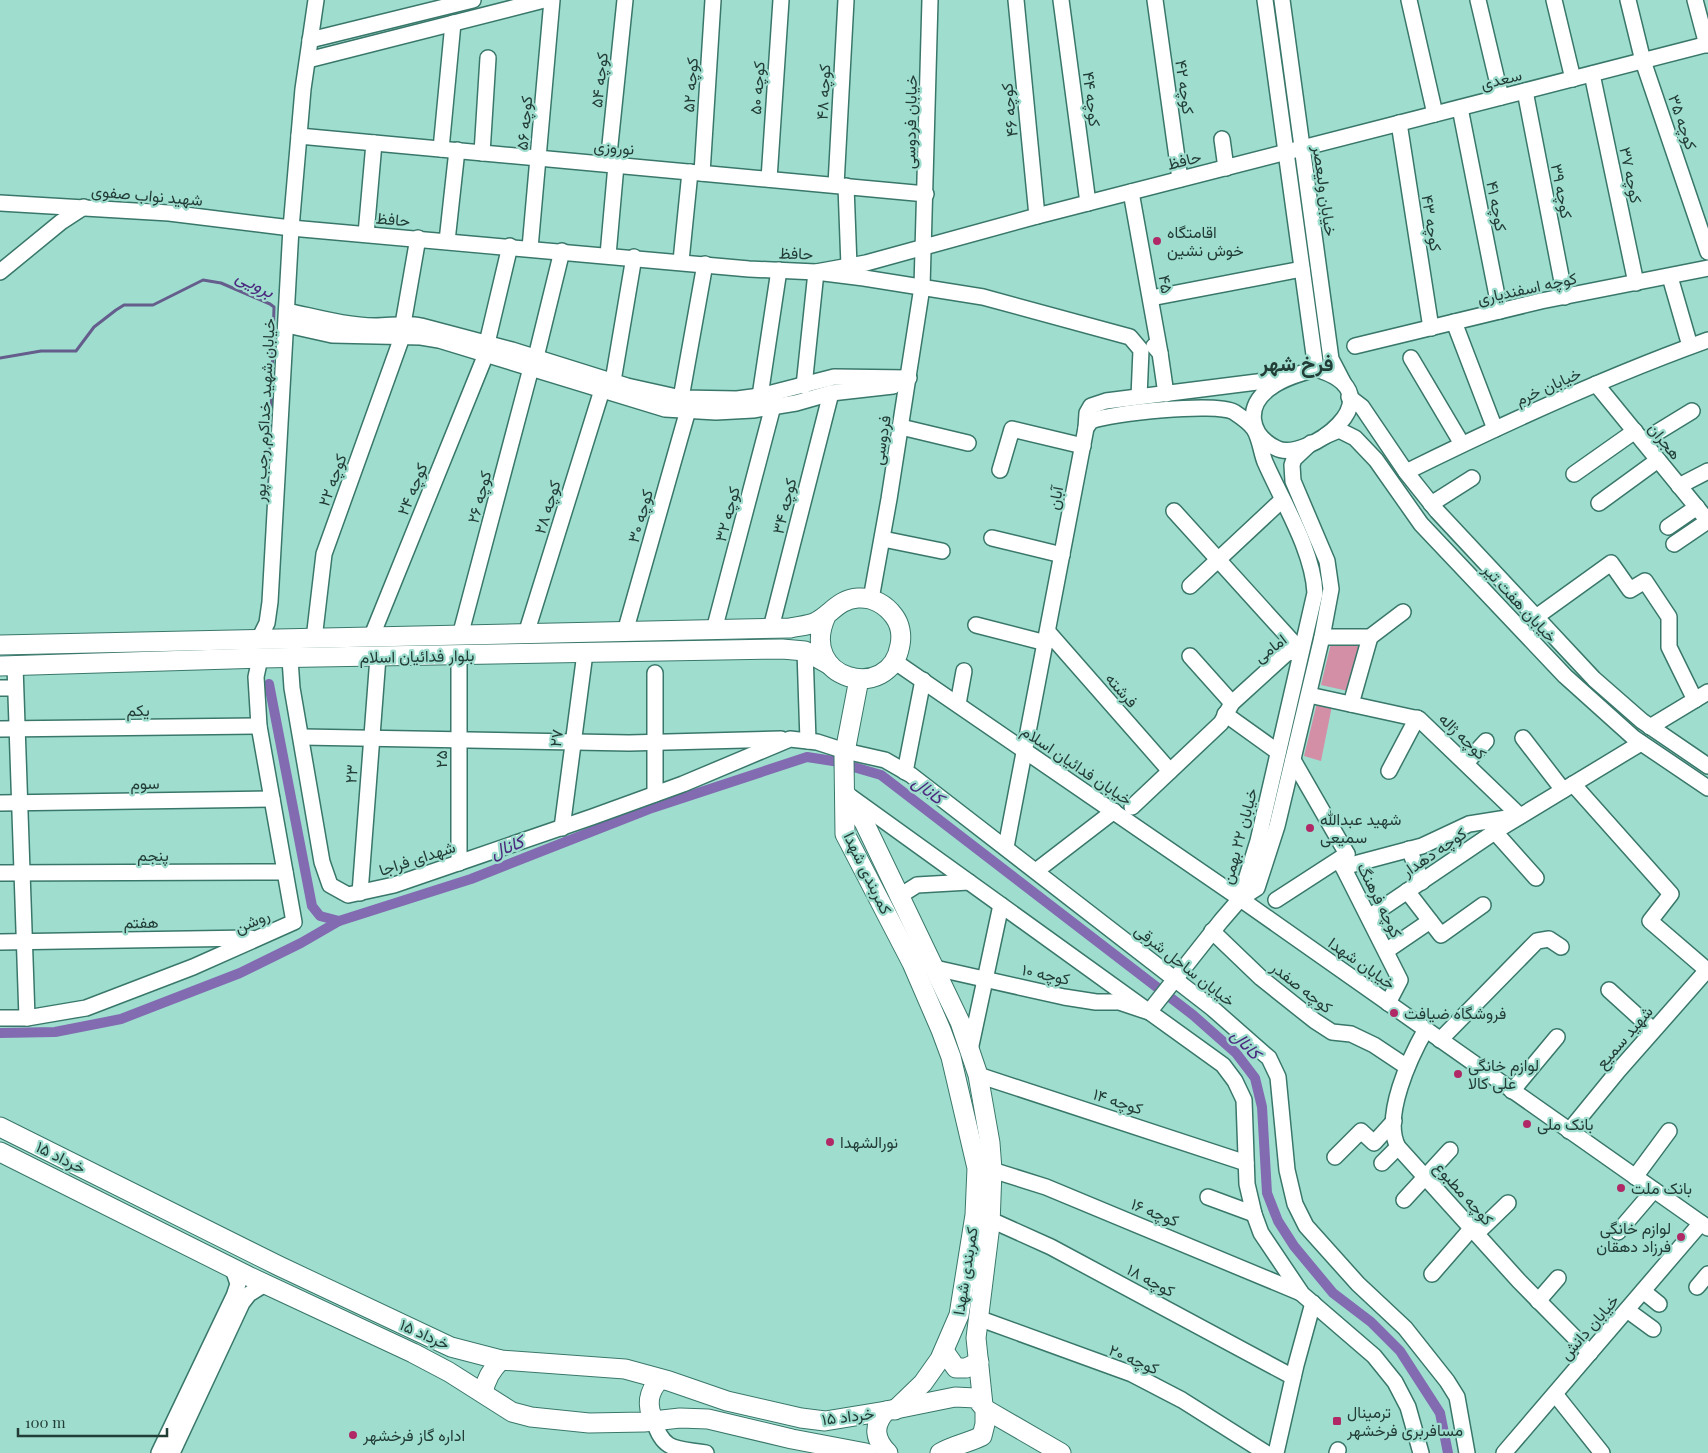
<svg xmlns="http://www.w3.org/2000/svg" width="1708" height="1453" viewBox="0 0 1708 1453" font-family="'Playfair Display',Vazirmatn,serif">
<rect width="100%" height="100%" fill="#9fdecf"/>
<g fill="#d38fa6">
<polygon points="1332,639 1364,642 1348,691 1321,685"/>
<polygon points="1317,703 1332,706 1321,761 1304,756"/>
</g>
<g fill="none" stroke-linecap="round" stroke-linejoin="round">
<polyline stroke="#655d8c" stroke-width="3" points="0,358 41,351 76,351 94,327 116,310 124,305 153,305 203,280 221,283 270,304 274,307 269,483"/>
<g stroke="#826bb1" stroke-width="10">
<polyline points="269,684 312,906 320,916 339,921 471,879 649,809 807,757 833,761 881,775 1193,1015 1236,1053 1255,1078 1262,1107 1267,1193 1278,1221 1294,1246 1333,1293 1371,1322 1400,1351 1440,1413 1448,1453"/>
<polyline points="0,1033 55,1032 121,1019 240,973 301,943 339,921"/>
</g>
<defs>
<g id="minor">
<polyline points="1016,0 1037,216"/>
<polyline points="1061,0 1088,203"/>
<polyline points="1155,0 1180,179"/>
<polyline points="1265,0 1316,369"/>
<polyline points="1282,0 1331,359 1344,384"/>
<polyline points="1409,0 1435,114"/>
<polyline points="1478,0 1501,97"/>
<polyline points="1554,0 1573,79"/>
<polyline points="1628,0 1643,61 1708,252"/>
<polyline points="1695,0 1707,45"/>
<polyline points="310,40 473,0"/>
<polyline points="308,60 544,0"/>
<polyline points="1592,74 1636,283"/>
<polyline points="1525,91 1565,297"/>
<polyline points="1460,108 1500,311"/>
<polyline points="1399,123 1431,328"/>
<polyline points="299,136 926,194"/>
<polyline points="1222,139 1226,168"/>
<polyline points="441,149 453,23"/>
<polyline points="482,153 488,58"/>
<polyline points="608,164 625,0"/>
<polyline points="702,173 713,0"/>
<polyline points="769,179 781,0"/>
<polyline points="836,185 846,0"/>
<polyline points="846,186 849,266"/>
<polyline points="1131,192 1160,353"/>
<polyline points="0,203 169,213 291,228 749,269 816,272 866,263 1037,216 1708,44"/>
<polyline points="366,234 374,143"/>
<polyline points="447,241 457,150"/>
<polyline points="530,248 552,0"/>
<polyline points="608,255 616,165"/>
<polyline points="681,261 690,172"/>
<polyline points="0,272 61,222 84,207"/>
<polyline points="1670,277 1690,346"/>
<polyline points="1151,298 1302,269"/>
<path d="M287,311C316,317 346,326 375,326C391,326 405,323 421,326L512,350L627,386L681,398L737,399L760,396L834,377L909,378"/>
<polyline points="1454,322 1495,429"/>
<polyline points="403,324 418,238"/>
<polyline points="287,325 332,335 421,337 439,340 665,409 716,412 753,410 796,403 831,393 893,386"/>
<polyline points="487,343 510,246"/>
<polyline points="1154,346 1160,353 1166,394"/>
<polyline points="1355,346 1541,301 1708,268"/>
<polyline points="536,357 562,251"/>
<polyline points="1411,358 1462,444"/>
<path d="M1316,369C1402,395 1304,464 1276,448C1249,435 1245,406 1270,388C1283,378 1301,373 1316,369Z"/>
<polyline points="613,381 634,257"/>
<polyline points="1596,384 1708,521"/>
<polyline points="804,386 816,272 864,278 983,297 1130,337 1141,350 1139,397"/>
<polyline points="760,396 779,270"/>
<polyline points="1349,397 1362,407 1406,472 1437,511 1594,679 1642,721 1708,766"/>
<polyline points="681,398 705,264"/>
<polyline points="901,427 968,443"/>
<polyline points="1086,428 1087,413 1091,406 1106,401 1281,379"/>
<polyline points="1325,436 1339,430 1355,438 1376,460 1421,524 1565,676 1634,738 1708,788"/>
<polyline points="1643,441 1692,411"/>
<polyline points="1000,470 1012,429 1083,446"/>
<path d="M1406,472C1505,423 1605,377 1708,340"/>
<polyline points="1574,474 1635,431"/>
<polyline points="1679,486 1708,471"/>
<polyline points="1599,503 1658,460"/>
<polyline points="1431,504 1472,478"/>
<polyline points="1668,527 1697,507"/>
<polyline points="992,538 1062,555"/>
<polyline points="883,539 942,551"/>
<polyline points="1674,544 1708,521"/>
<polyline points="1190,586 1282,500"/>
<polyline points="871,599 889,499 922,287 930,0"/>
<polyline points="1536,617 1611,563 1630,590 1645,581 1669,617 1669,647 1695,700"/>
<polyline points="976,625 1046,643"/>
<polyline points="771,628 831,393"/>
<polyline points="714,630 773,406"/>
<polyline points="625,632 688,410"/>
<polyline points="1048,632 1170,771"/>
<polyline points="526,634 602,390"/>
<polyline points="460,636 531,368"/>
<polyline points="1322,637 1370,637 1403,612"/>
<polyline points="371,638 486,354"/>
<polyline points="314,639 324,554 402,337"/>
<polyline points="258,641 267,623 270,602 291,228 303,89 316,0"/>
<polyline points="805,651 808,741"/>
<polyline points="459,655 459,863"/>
<polyline points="1190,656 1232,703"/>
<polyline points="290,659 292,688 322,862 330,885 348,895 394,885 592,817 683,784 790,739 817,742 845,751 885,760 911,775 1212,1008 1269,1058 1278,1077 1287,1170 1295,1204 1306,1226 1358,1284 1405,1328 1447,1381 1457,1397 1467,1453"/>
<polyline points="894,661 1232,893 1708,1228"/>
<polyline points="15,666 27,1018"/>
<polyline points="0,688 15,688"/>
<polyline points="1309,695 1419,719 1520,816"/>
<polyline points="958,704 964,671"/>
<polyline points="1351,704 1370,637"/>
<polyline points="1225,714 1278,752"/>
<polyline points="1650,727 1708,692"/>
<polyline points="0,729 259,726"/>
<polyline points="302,737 629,743 781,739"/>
<polyline points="1523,738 1563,790"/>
<polyline points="1293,760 1347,854 1343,867 1400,980 1388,1003"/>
<polyline points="1466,763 1486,741"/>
<polyline points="1389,771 1417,718"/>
<polyline points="905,772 923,680"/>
<polyline points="1573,784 1671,894 1650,921 1708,971"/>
<polyline points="655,794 655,673"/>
<polyline points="851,797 1223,1065 1235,1081 1244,1100 1247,1184 1254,1214 1261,1233 1302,1294 1374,1356 1395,1382 1408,1407 1421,1453"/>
<polyline points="0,803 272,799"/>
<polyline points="1132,807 1221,723 1232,703 1287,653 1301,651 1174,511"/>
<polyline points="562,828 585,653"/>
<polyline points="1495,832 1536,878"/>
<path d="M1006,847L1086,428L1091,421C1110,413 1216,402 1234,412C1240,416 1250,423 1254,429C1260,438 1261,452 1265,462C1282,501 1313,550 1315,593L1258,841L1240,899"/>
<polyline points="1409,849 1422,882"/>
<polyline points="1343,867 1422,846 1469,824 1513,817"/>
<polyline points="1036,871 1114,811"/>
<polyline points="0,873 285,872"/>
<polyline points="1407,891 1441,935 1483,905"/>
<polyline points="360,893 378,657"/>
<polyline points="898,897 917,885 969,882"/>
<polyline points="1276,900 1347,854"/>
<polyline points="1369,917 1499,829 1641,743"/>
<polyline points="1212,931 1261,978 1315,1021 1332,1032 1351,1034 1374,1045 1407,1067"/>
<polyline points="0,942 251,938"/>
<polyline points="1386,951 1430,921"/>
<polyline points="935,968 1064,997 1096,1002 1119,1002 1149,1012 1221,921 1240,899 1257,888 1277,826 1322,637 1331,589 1327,561 1293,481 1292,465 1294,459 1311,443"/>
<polyline points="1609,990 1653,1030"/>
<polyline points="0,1018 27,1018 86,1008 193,967 294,922 259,726 256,677 260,658"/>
<path d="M1426,1029C1410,1057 1382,1117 1398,1147L1519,1281L1590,1353"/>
<polyline points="1440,1040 1537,941 1549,939 1561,947"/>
<polyline points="970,1050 1001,905"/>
<polyline points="978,1075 1246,1163"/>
<polyline points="1512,1091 1557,1037"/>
<polyline points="1569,1131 1618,1071 1708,969"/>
<polyline points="1335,1157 1361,1131 1374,1143 1394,1121"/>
<polyline points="1382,1163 1398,1147"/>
<polyline points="992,1170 1046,1187 1301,1293"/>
<polyline points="1635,1177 1669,1131"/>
<polyline points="1208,1197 1254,1214"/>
<polyline points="1404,1200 1450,1150"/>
<polyline points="991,1220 1051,1247 1293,1377"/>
<polyline points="1618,1232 1654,1190"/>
<polyline points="1477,1233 1508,1203"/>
<polyline points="1432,1274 1472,1228"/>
<polyline points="1697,1287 1708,1274"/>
<polyline points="1643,1291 1659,1304"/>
<polyline points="1538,1301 1558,1278"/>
<polyline points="1627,1310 1653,1329"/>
<polyline points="978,1318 1132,1374 1182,1400 1266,1453"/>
<polyline points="1555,1394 1602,1453"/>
<path d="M654,1421C663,1452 677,1448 706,1453"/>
<polyline points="159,1453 234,1296 238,1284 233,1269"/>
<polyline points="172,1453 242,1303 249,1294 265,1284"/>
<polyline points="1276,1453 1296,1365 1313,1303"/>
<polyline points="1337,1453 1338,1450"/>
<polyline points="1504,1453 1701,1223"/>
</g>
<g id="major">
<path d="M0,645L790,628C798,626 808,626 816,622C831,614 839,599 858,598C873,597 886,605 894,616C900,624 902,635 900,645C890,704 797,680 826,616"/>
<polyline points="0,666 260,658 782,649 805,651 830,665"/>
<polyline points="859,679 844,757 845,834 912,963 941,1030 951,1057 977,1168 975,1215 959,1315 940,1359 923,1383 895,1410"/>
<polyline points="845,793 864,822 960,1022 978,1075 990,1143 992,1170 990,1225 976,1338 983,1405"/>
<polyline points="0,1127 279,1266 451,1347 501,1360 625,1369 669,1381 727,1401 801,1418 825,1421 886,1411"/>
<polyline points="0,1152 248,1276 413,1353 449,1372 512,1412 531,1417 589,1423 644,1422 680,1418 708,1419 792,1439 866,1453"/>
<polyline points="944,1351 956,1368 966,1368 979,1362"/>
<path d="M483,1393C486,1379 491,1370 501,1360"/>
<polyline points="985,1409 1061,1453"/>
<path d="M654,1421C646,1405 648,1392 660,1379"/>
<path d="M888,1453C875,1440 872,1426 886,1411L955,1397L976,1398L985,1409V1424L982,1436C968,1443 954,1445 940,1453"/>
</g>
</defs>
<use href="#minor" stroke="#39776a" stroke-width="18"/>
<use href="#major" stroke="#39776a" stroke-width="21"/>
<use href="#minor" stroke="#fff" stroke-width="15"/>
<use href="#major" stroke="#fff" stroke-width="19"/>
</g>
<g fill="#b12867" stroke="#9fdecf" stroke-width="2">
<circle cx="1157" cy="241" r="5"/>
<circle cx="1310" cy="828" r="5"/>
<circle cx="1394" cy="1013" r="5"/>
<circle cx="1458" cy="1074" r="5"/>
<circle cx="1527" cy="1124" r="5"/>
<circle cx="830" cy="1142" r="5"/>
<circle cx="1621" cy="1188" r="5"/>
<circle cx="1681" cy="1237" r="5"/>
<rect x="1332" y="1416" width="10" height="10" rx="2.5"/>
<circle cx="353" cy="1435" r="5"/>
</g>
<g text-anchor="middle" stroke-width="4.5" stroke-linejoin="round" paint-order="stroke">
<g font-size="16" fill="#223c36" stroke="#9fdecf">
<text transform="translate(1501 79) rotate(-14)" y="6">سعدی</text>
<text transform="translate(599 80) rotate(-84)" y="6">کوچه ۵۴</text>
<text transform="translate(690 85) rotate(-86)" y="6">کوچه ۵۲</text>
<text transform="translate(1185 87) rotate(82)" y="6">کوچه ۴۲</text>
<text transform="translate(757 88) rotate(-86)" y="6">کوچه ۵۰</text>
<text transform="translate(823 92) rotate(-87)" y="6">کوچه ۴۸</text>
<text transform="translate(1092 99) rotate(83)" y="6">کوچه ۴۴</text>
<text transform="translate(1009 110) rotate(-96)" y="6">کوچه ۴۶</text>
<text transform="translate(910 122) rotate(-89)" y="6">خیابان فردوسی</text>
<text transform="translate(1683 122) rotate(71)" y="6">کوچه ۳۵</text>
<text transform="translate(524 123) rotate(-85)" y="6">کوچه ۵۶</text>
<text transform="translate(614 147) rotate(5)" y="6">نوروزی</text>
<text transform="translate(1184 160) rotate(-14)" y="6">حافظ</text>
<text transform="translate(1631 175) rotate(78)" y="6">کوچه ۳۷</text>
<text transform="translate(1325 191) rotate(82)" y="6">خیابان ولیعصر</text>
<text transform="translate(1562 191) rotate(79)" y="6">کوچه ۳۹</text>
<text transform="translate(147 195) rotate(5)" y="6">شهید نواب صفوی</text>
<text transform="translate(1497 206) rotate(79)" y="6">کوچه ۴۱</text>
<text transform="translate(393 219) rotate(5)" y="6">حافظ</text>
<text transform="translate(1432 223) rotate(81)" y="6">کوچه ۴۳</text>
<text transform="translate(796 253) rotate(2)" y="6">حافظ</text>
<text transform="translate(1166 284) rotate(80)" y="6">۴۵</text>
<text transform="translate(1527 288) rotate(-12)" y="6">کوچه اسفندیاری</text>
<text transform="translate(1548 386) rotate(-24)" y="6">خیابان خرم</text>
<text transform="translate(264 410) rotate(-87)" y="6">خیابان شهید خداکرم رجب پور</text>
<text transform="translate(881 440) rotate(-81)" y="6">فردوسی</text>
<text transform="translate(1665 441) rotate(51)" y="6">هجران</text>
<text transform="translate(332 480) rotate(-70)" y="6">کوچه ۲۲</text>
<text transform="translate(412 489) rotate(-68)" y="6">کوچه ۲۴</text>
<text transform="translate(479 497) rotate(-75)" y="6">کوچه ۲۶</text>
<text transform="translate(1055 498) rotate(-79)" y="6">آبان</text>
<text transform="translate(784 506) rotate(-76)" y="6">کوچه ۳۴</text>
<text transform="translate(547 507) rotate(-73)" y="6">کوچه ۲۸</text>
<text transform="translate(727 514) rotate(-75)" y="6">کوچه ۳۲</text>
<text transform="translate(640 516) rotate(-74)" y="6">کوچه ۳۰</text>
<text transform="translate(1520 603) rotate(47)" y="6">خیابان هفت تیر</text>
<text transform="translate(1270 648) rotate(-37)" y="6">امامی</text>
<text transform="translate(417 656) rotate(-1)" y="6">بلوار فدائیان اسلام</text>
<text transform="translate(1122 690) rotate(49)" y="6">فرشته</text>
<text transform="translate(138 710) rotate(-1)" y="6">یکم</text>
<text transform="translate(1463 736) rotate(44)" y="6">کوچه ژاله</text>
<text transform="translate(556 738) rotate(-83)" y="6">۲۷</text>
<text transform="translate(441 759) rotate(-90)" y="6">۲۵</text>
<text transform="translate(1077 765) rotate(34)" y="6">خیابان فدائیان اسلام</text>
<text transform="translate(351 774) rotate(-86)" y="6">۲۳</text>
<text transform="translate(145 783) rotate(-1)" y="6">سوم</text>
<text transform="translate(1239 836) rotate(-75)" y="6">خیابان ۲۲ بهمن</text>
<text transform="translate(1434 852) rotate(-34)" y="6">کوچه دهدار</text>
<text x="153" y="861">پنجم</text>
<text transform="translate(417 858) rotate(-18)" y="6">شهدای فراجا</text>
<text transform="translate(868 873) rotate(64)" y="6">کمربندی شهدا</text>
<text transform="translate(1380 900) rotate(64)" y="6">کوچه فرهنگ</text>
<text transform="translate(252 921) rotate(-24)" y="6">روشن</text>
<text transform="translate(141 922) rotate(-1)" y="6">هفتم</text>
<text transform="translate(1362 963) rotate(35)" y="6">خیابان شهدا</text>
<text transform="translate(1185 965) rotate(38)" y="6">خیابان ساحل شرقی</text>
<text transform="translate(1046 974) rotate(12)" y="6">کوچه ۱۰</text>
<text transform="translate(1302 987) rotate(38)" y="6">کوچه صفدر</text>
<text transform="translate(1624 1037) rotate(-49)" y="6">شهید سمیع</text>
<text transform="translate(1118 1101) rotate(18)" y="6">کوچه ۱۴</text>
<text transform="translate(61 1157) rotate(26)" y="6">۱۵ خرداد</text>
<text transform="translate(1464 1193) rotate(48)" y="6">کوچه مطبوع</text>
<text transform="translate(1155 1212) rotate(22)" y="6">کوچه ۱۶</text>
<text transform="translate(965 1271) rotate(-81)" y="6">کمربندی شهدا</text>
<text transform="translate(1151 1280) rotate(28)" y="6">کوچه ۱۸</text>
<text transform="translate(1589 1327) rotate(-49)" y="6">خیابان دانش</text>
<text transform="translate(425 1334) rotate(24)" y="6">۱۵ خرداد</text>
<text transform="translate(1134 1359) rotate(23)" y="6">کوچه ۲۰</text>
<text transform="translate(848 1416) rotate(-7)" y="6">۱۵ خرداد</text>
</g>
<g font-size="16" fill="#223c36" stroke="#9fdecf" text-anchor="start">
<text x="1167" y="238">اقامتگاه<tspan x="1167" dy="18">خوش نشین</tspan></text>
<text x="1320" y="825">شهید عبدالله<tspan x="1320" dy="18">سمیعی</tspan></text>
<text x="1404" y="1019">فروشگاه ضیافت</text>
<text x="1468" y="1071">لوازم خانگی<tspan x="1468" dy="18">علی کالا</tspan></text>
<text x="1537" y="1130">بانک ملی</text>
<text x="840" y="1148">نورالشهدا</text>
<text x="1631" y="1194">بانک ملت</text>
<text x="1671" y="1234" text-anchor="end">لوازم خانگی<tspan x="1671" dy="18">فرزاد دهقان</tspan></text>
<text x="1347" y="1418">ترمینال<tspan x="1347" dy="18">مسافربری فرخشهر</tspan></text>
<text x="363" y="1441">اداره گاز فرخشهر</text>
</g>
<g font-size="18" font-style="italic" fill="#4a287d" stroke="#9fdecf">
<text transform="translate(255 284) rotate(27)" y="6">برویی</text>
<text transform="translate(928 790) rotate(38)" y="6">کانال</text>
<text transform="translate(507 847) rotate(-21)" y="6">کانال</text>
<text transform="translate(1246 1044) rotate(47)" y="6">کانال</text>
</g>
<g font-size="21" font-weight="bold" fill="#223c36" stroke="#9fdecf">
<text x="1297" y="371">فرخ شهر</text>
</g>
</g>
<path d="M18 1428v8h149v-8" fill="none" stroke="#223c36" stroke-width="2.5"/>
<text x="25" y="1428" font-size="15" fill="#223c36" stroke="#9fdecf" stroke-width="4" paint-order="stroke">100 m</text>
</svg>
